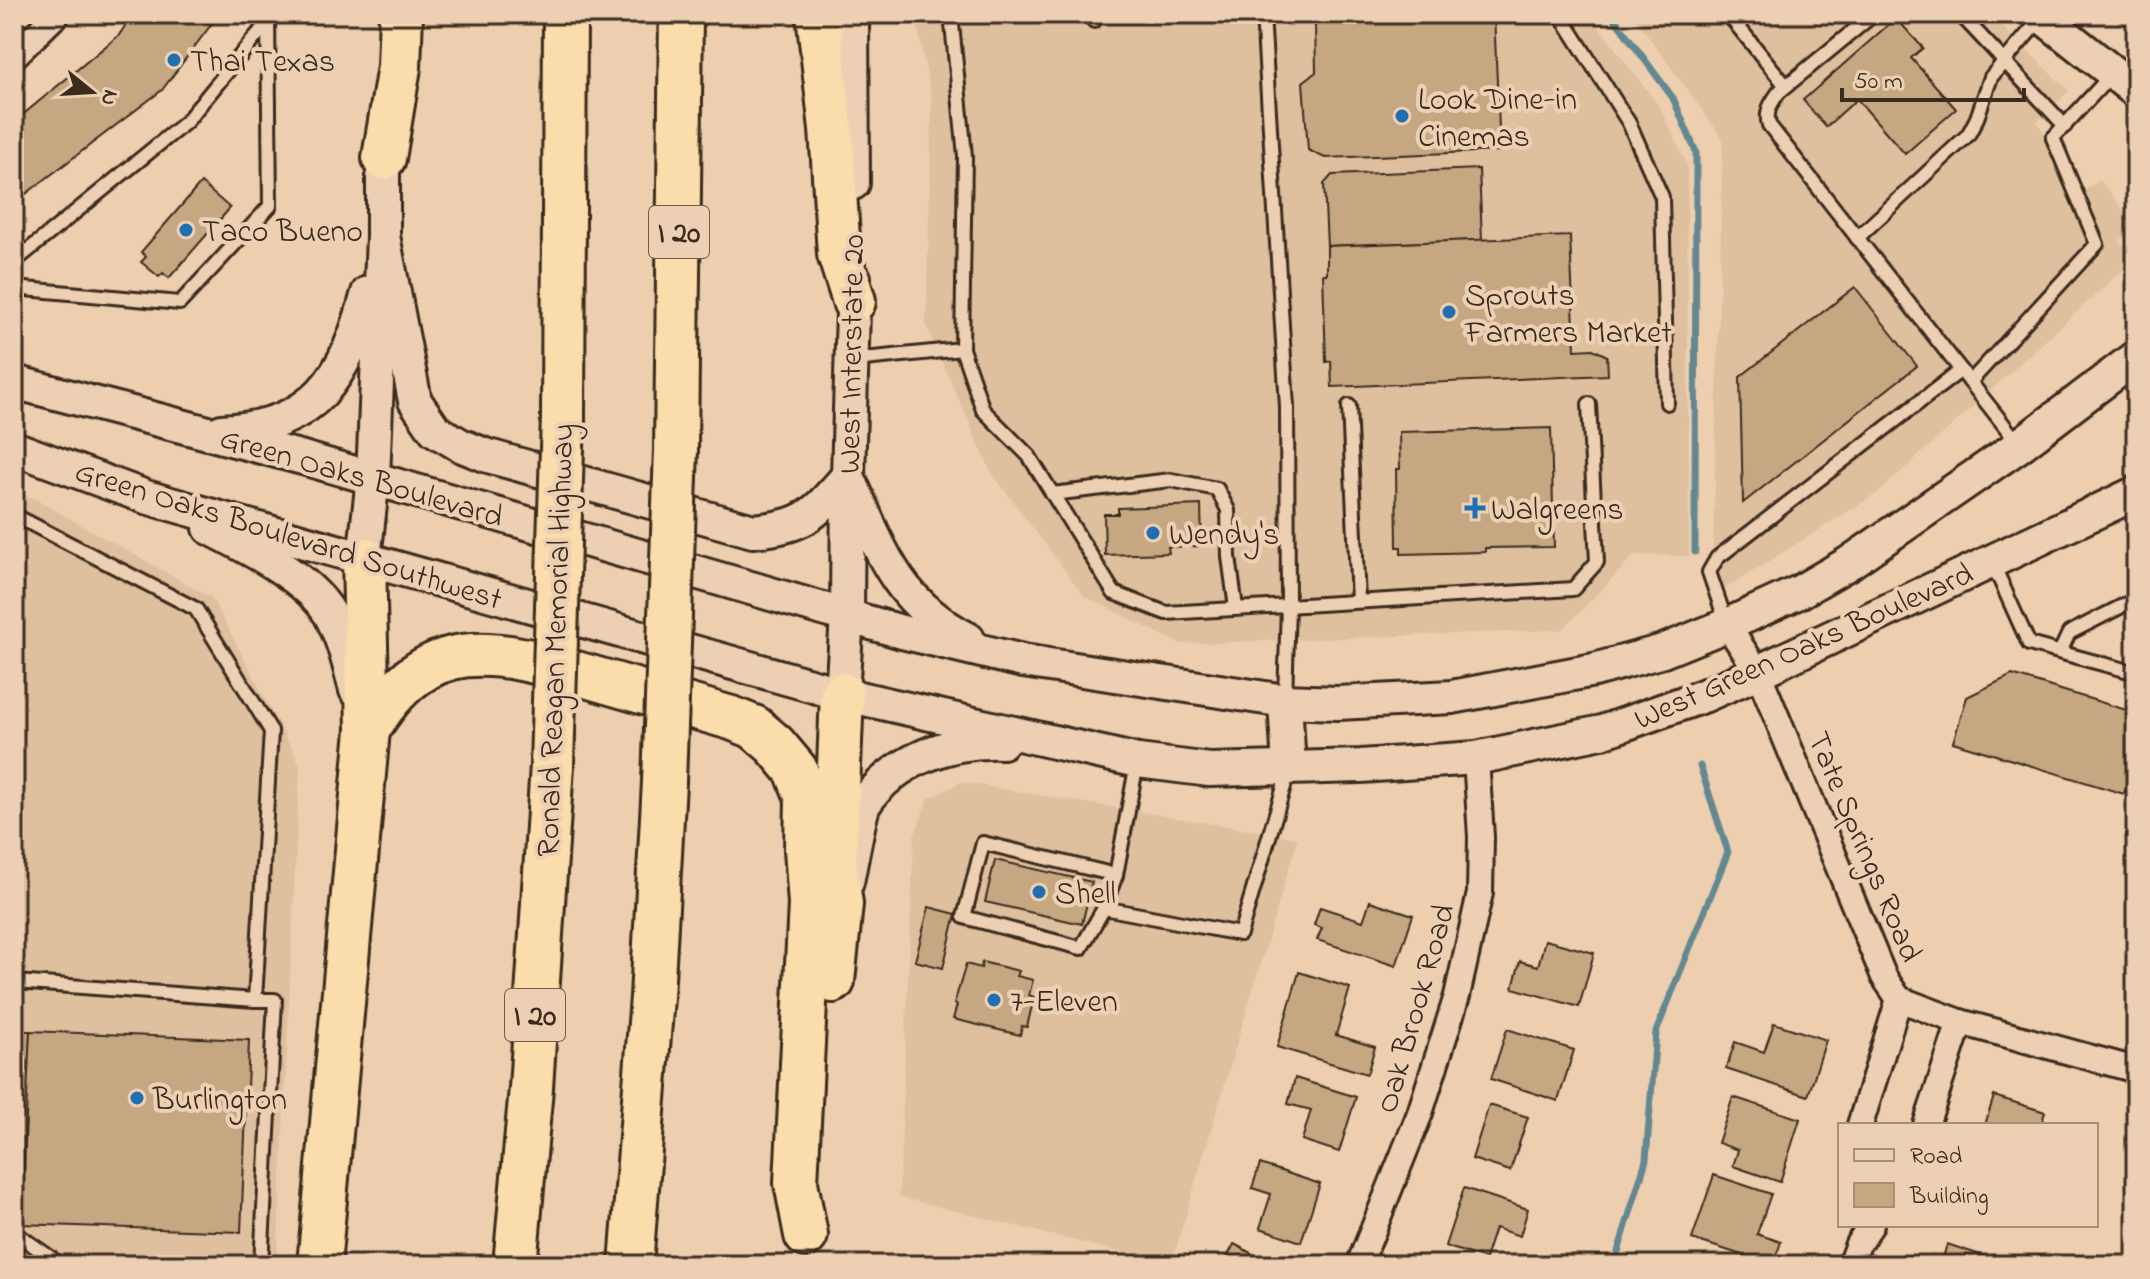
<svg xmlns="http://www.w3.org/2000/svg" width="2150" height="1279" viewBox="0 0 2150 1279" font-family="'Indie Flower',sans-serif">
<rect width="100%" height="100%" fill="#edcfaf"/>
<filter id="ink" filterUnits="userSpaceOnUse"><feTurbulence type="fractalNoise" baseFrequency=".0125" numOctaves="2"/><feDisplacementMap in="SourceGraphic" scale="16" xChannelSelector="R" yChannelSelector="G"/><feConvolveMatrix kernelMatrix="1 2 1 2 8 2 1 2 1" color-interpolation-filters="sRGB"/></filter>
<g filter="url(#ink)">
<g fill="#dec09f">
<polygon points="915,14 1589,14 1659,106 1687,165 1689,556 1635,555 1562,630 1180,644 1084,596 991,472 926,326 932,101"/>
<polygon points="1632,14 1989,14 2069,91 2037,122 2083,191 2100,180 2136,227 2119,241 2136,258 1879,492 1712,597 1723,139"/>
<polygon points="14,492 33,498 212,598 300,764 277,1265 19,1265 14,1261"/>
<polygon points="961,782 1298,838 1171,1265 899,1197 914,836 928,799"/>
</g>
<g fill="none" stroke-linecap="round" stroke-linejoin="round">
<g stroke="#648892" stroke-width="7">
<polyline points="1611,14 1673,98 1696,152 1695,552"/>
<polyline points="1614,1265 1646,1160 1656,1032 1728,852 1700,766"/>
</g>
</g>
<g fill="#c5a882" stroke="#3b2a1e" stroke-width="2">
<polygon points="133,14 219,14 162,90 14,203 14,122 119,35"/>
<polygon points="1300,14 1494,14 1500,151 1325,158 1308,150 1303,82 1316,72 1315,24 1300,18"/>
<polygon points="1896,18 1923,48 1911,58 1956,109 1905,154 1857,99 1826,127 1803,100"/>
<polygon points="1479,169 1482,240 1327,246 1324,184 1332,175"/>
<polygon points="201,183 230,208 169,278 163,273 159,277 141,262 146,257 141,252"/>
<polygon points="1570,236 1575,350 1593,349 1607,356 1608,375 1332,387 1331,361 1326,362 1323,274 1327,274 1327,246"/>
<polygon points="1855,287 1917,366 1743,503 1740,377"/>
<polygon points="1551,428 1554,547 1485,548 1485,552 1401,554 1401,547 1397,547 1396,469 1400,469 1399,432"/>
<polygon points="1201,505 1202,546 1168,547 1169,553 1105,555 1104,514 1118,514 1118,508"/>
<polygon points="2012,675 2136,713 2136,758 2124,794 1953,742 1967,697"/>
<polygon points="995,860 1092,882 1082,924 985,902"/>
<polygon points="1370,901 1413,915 1396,966 1317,940 1322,928 1314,925 1320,907 1363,921"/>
<polygon points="929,907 956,914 943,968 915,961"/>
<polygon points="1545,940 1594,953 1579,1007 1513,988 1520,961 1538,966"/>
<polygon points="982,962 1019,971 1017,976 1033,980 1029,995 1034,997 1027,1027 1022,1026 1020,1035 953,1019 957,1005 954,1004 966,964 981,968"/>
<polygon points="1299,972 1350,988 1336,1035 1375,1047 1367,1074 1277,1047"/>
<polygon points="1774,1023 1826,1040 1808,1096 1726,1069 1735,1042 1764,1052"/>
<polygon points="1507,1029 1574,1050 1558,1101 1491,1079"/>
<polygon points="14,1031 30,1031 26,1155 14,1155"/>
<polygon points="30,1031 249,1040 241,1232 21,1224"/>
<polygon points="1295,1078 1356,1097 1339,1152 1302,1140 1311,1110 1288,1104"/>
<polygon points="1994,1096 2045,1112 2041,1125 1985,1125"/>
<polygon points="1733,1097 1800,1119 1780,1182 1733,1166 1738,1150 1718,1143"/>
<polygon points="1489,1105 1528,1117 1510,1171 1472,1159"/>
<polygon points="1260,1164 1320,1184 1301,1242 1260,1228 1271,1194 1252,1188"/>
<polygon points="1714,1175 1771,1194 1757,1234 1781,1242 1773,1265 1692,1239"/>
<polygon points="1464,1188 1528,1209 1520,1236 1495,1228 1485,1259 1445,1246"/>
<polygon points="1234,1244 1273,1265 1223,1265"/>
<polygon points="1947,1244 1999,1261 1997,1265 1941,1265"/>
</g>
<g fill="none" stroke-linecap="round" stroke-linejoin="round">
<defs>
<g id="service">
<polyline points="951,14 965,156 962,349 983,410 1029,456 1114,593 1166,613 1573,589 1597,562 1589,404"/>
<polyline points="1094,14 1094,21"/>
<polyline points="1263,14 1287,407 1288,605 1285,698"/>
<polyline points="1560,14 1629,123 1662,197 1667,403"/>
<polyline points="1728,14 1786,86"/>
<path d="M1874,14L1779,92C1771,103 1765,112 1769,125L2018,443"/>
<polyline points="1960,14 2065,126"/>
<polyline points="1857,238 1968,135 1977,118 1991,77 2042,17"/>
<polyline points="14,262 186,122 267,23"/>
<polyline points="14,288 180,303 270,206 268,14"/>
<polyline points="854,360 962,349"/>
<polyline points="1970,382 2097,244 2053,138 2113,73"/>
<polyline points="1349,406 1358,601"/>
<polyline points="1052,494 1171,480 1217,489 1228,510 1229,557 1236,608"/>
<polyline points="14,515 196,609 271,731 255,1000 275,1000 261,1265"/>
<polyline points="1992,562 2029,644 2136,673"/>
<polyline points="1727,625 1709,572 1717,558 1961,370"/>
<polyline points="2060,652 2069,633 2136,599"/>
<polyline points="1137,763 1116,875 1104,908 1240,934 1289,770"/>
<polyline points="1104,908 1081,948 964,917 983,843 1116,875"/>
<polyline points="14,979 16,982 255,1000"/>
<polyline points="14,1232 61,1265"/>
</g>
<g id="minor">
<polyline points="14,56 57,14"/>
<polyline points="1727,625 1758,672 1884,977 1899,999 1960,1022 2136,1070"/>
<polyline points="1860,1125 1899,999"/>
<polyline points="1926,1125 1960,1022"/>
<polyline points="1359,1265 1420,1113 1457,996 1480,893 1481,837 1476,758"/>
<polyline points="1850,1265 1858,1244 1871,1225"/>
</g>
<g id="secondary">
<polyline points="852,14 853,183"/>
<polyline points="2039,14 2136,91"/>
<path d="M383,236L415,401L435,430L460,445L485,455L753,531C807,526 813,515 848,476C879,547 895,602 968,639"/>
<polyline points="14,382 303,458 902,632 1023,661 1285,701 1338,703 1452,697 1594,670 1663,651 1727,625 1799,592 1849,563 2020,445 2136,357"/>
<path d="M222,431C317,426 345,378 368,293"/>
<polyline points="14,448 146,497 842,694 1138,761 1210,770 1361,766 1476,758 1602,732 1703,696 1758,672 2136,493"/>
<path d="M210,528C247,547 308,577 330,614C343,637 349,664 356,690"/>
<polyline points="364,559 373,478 383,236 383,137"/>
<polyline points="842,694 847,616 848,476 854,278"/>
<polyline points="1285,701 1289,767"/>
<path d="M847,882C850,868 860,811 865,803C895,759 951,740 1002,742"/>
</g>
<g id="motorway">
<polyline points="818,14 831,129 839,254 854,301"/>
<polyline points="384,158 399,67 401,14"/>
<polyline points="563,417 565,14"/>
<polyline points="676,449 681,14"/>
<path d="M368,730C428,630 494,649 590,677C637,691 684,704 731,718L754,727L775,745L796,770L807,798L806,849L810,904L796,1183L806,1235"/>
<polyline points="833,981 841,904 835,862 842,694"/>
<polyline points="319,1265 368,730 364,559"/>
<polyline points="515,1265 531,1088 552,765"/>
<polyline points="631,1265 652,997 664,782"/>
</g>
</defs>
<use href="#service" stroke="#3b2a1e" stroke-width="18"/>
<use href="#minor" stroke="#3b2a1e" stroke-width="30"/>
<use href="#secondary" stroke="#3b2a1e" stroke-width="38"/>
<use href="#motorway" stroke="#3b2a1e" stroke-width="48"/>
<use href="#service" stroke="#edd0b3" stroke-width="12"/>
<use href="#minor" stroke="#edd0b3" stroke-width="24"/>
<use href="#secondary" stroke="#edd0b3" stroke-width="32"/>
<use href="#motorway" stroke="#faddab" stroke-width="42"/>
<defs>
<g id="motorway-bridge">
<polyline points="552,765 563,417"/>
<polyline points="664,782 676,449"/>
</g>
</defs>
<use href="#motorway-bridge" stroke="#3b2a1e" stroke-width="48" stroke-linecap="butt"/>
<use href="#motorway-bridge" stroke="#faddab" stroke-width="42"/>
</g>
</g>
<g fill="#1f6fb2" stroke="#edd0b3" stroke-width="3">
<circle cx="174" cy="60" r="8"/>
<circle cx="1402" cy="116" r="8"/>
<circle cx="186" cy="230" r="8"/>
<circle cx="1449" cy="312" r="8"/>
<path d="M1471 496h8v8h8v8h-8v8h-8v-8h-8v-8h8z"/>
<circle cx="1153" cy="533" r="8"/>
<circle cx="1039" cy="892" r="8"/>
<circle cx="994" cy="1000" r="8"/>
<circle cx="137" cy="1098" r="8"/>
</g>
<g text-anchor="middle" stroke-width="8" stroke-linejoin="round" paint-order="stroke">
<g fill="#edd0b3" stroke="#705c4b" stroke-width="2">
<rect x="649" y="206" width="60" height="52" rx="6"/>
<rect x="505" y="989" width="60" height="52" rx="6"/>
</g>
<g font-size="30" font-weight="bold" fill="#3b2a1e">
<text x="679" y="242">I 20</text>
<text x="535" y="1025">I 20</text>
</g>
<g font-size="32" fill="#3b2a1e" stroke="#edd0b3" text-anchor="start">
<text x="190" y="71">Thai Texas</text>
<text x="1418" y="109">Look Dine-in<tspan x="1418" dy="37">Cinemas</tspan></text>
<text x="202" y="241">Taco Bueno</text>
<text x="1465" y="305">Sprouts<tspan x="1465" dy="37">Farmers Market</tspan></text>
<text x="1491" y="519">Walgreens</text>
<text x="1169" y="544">Wendy's</text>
<text x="1055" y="903">Shell</text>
<text x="1010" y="1011">7-Eleven</text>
<text x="153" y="1109">Burlington</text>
</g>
<g font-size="32" fill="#3b2a1e" stroke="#edd0b3">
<text transform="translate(850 354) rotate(-89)" y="11">West Interstate 20</text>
<text transform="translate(362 476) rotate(16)" y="11">Green Oaks Boulevard</text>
<text transform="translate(289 534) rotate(17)" y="11">Green Oaks Boulevard Southwest</text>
<text transform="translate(554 640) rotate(-88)" y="11">Ronald Reagan Memorial Highway</text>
<text transform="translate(1803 645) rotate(-24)" y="11">West Green Oaks Boulevard</text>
<text transform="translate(1866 846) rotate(67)" y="11">Tate Springs Road</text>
<text transform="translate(1414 1008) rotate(-74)" y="11">Oak Brook Road</text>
</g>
</g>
<rect width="2150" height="1279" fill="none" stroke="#edd0b3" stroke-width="48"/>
<rect x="24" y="24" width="2102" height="1231" fill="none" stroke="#3b2a1e" stroke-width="3" filter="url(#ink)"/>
<rect x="1838" y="1123" width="260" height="104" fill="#edd0b3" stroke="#a68e77" stroke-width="2"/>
<rect x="1854" y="1149" width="40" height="12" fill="#edd0b3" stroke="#a68e77" stroke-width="2"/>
<text x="1910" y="1163" font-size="24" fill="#3b2a1e">Road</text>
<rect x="1854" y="1183" width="40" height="24" fill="#c5a882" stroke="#a68e77" stroke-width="2"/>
<text x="1910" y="1203" font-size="24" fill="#3b2a1e">Building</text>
<g transform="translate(92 92) rotate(108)" stroke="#edd0b3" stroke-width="6" paint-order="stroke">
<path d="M0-6L14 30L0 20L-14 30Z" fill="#3b2a1e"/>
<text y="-12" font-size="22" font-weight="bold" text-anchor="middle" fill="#3b2a1e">N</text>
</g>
<path d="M1842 88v12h182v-12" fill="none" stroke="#3b2a1e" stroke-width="4"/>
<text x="1854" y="88" font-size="24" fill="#3b2a1e" stroke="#edd0b3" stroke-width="6" paint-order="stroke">50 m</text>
</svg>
